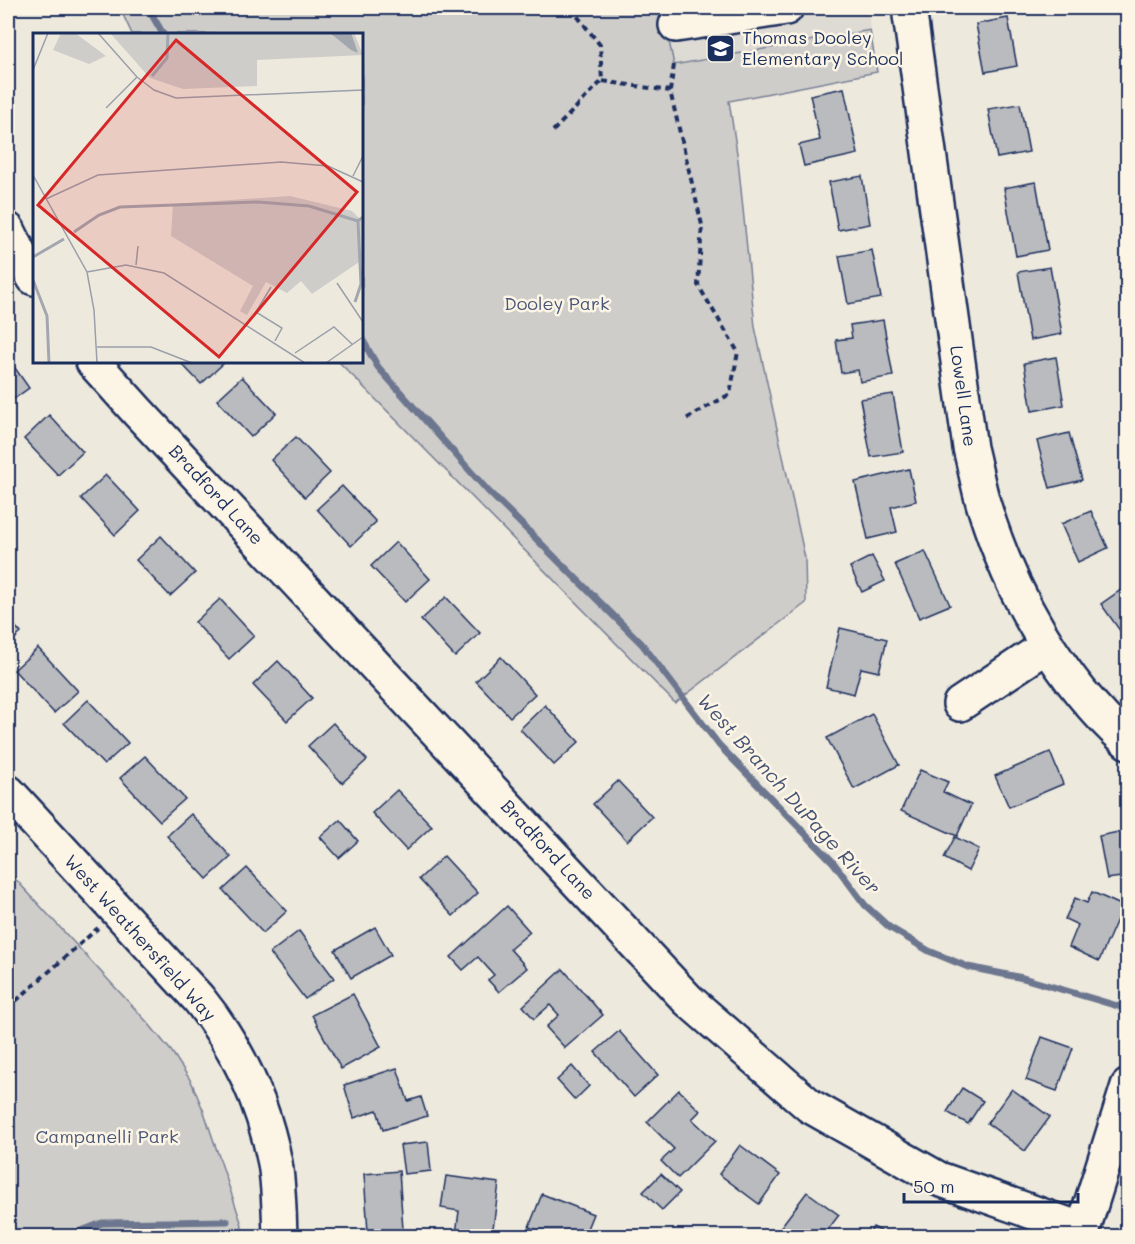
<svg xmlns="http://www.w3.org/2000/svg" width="1135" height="1244" viewBox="0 0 1135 1244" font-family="Mali,sans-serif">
<rect width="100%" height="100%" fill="#eee9dd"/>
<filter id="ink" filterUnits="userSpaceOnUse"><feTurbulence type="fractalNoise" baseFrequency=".0167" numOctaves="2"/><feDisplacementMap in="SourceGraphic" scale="12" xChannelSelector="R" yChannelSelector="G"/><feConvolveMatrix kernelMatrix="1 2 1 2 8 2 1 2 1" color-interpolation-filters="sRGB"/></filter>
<g filter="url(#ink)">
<polygon fill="#dedbd4" points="662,8 868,8 870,30 674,65"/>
<g fill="#cfcdca" stroke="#757e94" stroke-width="1.5">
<polygon points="120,8 662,8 674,65 870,30 877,72 729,101 738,160 755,327 805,558 806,603 675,703 339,362 362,362 362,34 132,34"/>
<polygon points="8,871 148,1023 172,1052 191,1081 204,1112 242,1225 241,1236 8,1236"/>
</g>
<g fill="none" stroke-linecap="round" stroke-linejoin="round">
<g stroke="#6c778f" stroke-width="7">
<polyline points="148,8 163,34"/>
<polyline points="362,339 378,367 488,491 642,644 719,745 833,862 865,905 889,927 929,951 968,967 1023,978 1121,1007"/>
<polyline points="74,1236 79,1232 102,1223 227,1221"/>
</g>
</g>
<g fill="#babbbe" stroke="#1b2f5e" stroke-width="1.5">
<polygon points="1008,18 1017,66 985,72 976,24"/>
<polygon points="844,88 858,154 804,166 799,145 820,140 810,95"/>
<polygon points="1020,104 1029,152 997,158 988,109"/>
<polygon points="862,176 870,224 838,230 829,182"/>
<polygon points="1036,182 1048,250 1016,256 1004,188"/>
<polygon points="872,250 881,298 848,304 839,256"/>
<polygon points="1050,267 1062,334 1030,340 1018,272"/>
<polygon points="883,320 893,376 860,382 858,370 841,373 836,340 852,338 850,325"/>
<polygon points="1056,357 1064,405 1032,411 1024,363"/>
<polygon points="8,358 29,388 8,403"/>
<polygon points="180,362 225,362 201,384"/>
<polygon points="242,377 276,413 251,437 217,400"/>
<polygon points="893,394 903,452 871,457 860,399"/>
<polygon points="49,415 83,452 58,475 24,439"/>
<polygon points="1069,433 1082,480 1050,488 1037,441"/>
<polygon points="296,437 330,473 305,497 271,460"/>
<polygon points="909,469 916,501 891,507 897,532 868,539 855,482"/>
<polygon points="106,475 140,511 115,535 81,498"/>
<polygon points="342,486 376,522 351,546 317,509"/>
<polygon points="1091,511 1108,548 1078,562 1061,524"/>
<polygon points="161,536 195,573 170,596 136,560"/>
<polygon points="396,542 430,579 405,602 371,566"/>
<polygon points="925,551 950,605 919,618 895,564"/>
<polygon points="872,556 885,581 862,592 850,567"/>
<polygon points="1128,585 1128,642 1101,604"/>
<polygon points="446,597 480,633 455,657 421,620"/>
<polygon points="220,599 254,636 229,659 195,622"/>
<polygon points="8,618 21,633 8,645"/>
<polygon points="840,628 887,639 879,672 861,668 854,694 826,687"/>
<polygon points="38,648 78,691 54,713 14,670"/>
<polygon points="501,657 535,694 510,717 476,681"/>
<polygon points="278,661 312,698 287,721 253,685"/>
<polygon points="88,700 128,743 104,765 64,723"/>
<polygon points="545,705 579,742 554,765 520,729"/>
<polygon points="872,714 899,765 854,789 827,738"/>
<polygon points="333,723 367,760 342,783 308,746"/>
<polygon points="1050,752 1063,784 1009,807 995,776"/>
<polygon points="145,756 185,799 160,821 120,778"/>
<polygon points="920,770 948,782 943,792 971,805 957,836 901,811"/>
<polygon points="618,781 652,817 627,841 593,804"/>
<polygon points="397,790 432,826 406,850 372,813"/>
<polygon points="191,814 231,857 207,879 167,836"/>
<polygon points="340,820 358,841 339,858 320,837"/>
<polygon points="1128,830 1128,876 1107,879 1099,836"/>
<polygon points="955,837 979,849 968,871 944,858"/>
<polygon points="444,856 478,893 453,916 419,879"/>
<polygon points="247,868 287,911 263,933 223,890"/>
<polygon points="1092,892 1123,906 1099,961 1069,947 1078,925 1065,919 1075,898 1087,903"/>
<polygon points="507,906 530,932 510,949 527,968 499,992 488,980 494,975 478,957 463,970 451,957"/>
<polygon points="375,927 391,955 351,978 335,950"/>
<polygon points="299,931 334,978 305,999 270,953"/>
<polygon points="563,969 603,1015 565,1048 546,1027 559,1015 550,1005 534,1019 523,1006"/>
<polygon points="353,994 381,1047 341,1069 312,1015"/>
<polygon points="619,1031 658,1075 634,1097 595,1052"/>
<polygon points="1042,1037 1073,1048 1057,1091 1026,1080"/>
<polygon points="572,1066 589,1086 575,1100 557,1080"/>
<polygon points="397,1068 408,1101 421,1097 427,1116 383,1130 377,1110 354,1118 344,1085"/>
<polygon points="962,1088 983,1101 968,1124 947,1112"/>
<polygon points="1012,1089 1050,1117 1025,1151 987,1123"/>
<polygon points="679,1090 700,1111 692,1119 715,1141 678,1178 661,1161 674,1149 647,1122"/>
<polygon points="428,1142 431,1171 404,1174 400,1145"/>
<polygon points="740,1145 780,1175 759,1204 719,1174"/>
<polygon points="399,1171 403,1230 368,1232 364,1174"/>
<polygon points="661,1174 680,1192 662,1210 643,1192"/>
<polygon points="446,1176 499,1183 492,1236 475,1236 456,1234 459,1211 441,1208"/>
<polygon points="807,1192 839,1215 823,1236 774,1236"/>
<polygon points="542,1194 593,1214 584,1236 552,1236 529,1227"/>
<polygon points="873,1227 890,1236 868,1236"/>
</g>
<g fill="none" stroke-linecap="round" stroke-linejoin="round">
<defs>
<g id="minor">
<path d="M909,8L970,448C975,467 978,487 984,506C1011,594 1059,680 1128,742"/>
<polyline points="676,25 786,8"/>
<polyline points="8,230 19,252 34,278"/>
<polyline points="93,362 138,412 688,1000 810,1106 939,1179 1083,1230"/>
<polyline points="960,704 1047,646"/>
<path d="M8,792L198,998C237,1046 263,1101 275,1163C279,1187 279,1212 280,1236"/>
<polyline points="1081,1236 1128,1086"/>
</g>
</defs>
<use href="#minor" stroke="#1b2f5e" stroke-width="38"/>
<g stroke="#1b2f5e" stroke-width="4" stroke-dasharray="6 4.5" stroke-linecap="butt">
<polyline points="571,8 600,45 602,81 670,91"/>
<polyline points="674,65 670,91 702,225 698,285 738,352 730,394 686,419"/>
<polyline points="553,131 602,81"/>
<polyline points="8,1008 98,928"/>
</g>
<use href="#minor" stroke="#fcf5e5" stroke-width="33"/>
</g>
</g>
<defs>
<symbol id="school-square" viewBox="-11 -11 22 22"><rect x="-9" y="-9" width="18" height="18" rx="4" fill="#1b2f5e" stroke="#fcf5e5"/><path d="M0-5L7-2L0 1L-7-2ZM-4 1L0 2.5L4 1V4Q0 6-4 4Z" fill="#fff"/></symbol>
</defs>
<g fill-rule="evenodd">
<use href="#school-square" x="704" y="32" width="33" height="33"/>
</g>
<g text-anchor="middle" stroke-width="5" stroke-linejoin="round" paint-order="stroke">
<g font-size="18" fill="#1b2f5e" stroke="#fcf5e5" text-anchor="start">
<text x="742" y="44">Thomas Dooley<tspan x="742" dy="21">Elementary School</tspan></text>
</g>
<g font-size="18" fill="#485679" stroke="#fcf5e5">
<text x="557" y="310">Dooley Park</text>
<text x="107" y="1143">Campanelli Park</text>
</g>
<g font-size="18" fill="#1b2f5e" stroke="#fcf5e5">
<text transform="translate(963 396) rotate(82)" y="6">Lowell Lane</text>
<text transform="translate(216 495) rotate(47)" y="6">Bradford Lane</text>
<text transform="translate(548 850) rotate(47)" y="6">Bradford Lane</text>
<text transform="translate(140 938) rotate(48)" y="6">West Weathersfield Way</text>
</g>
<g font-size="20" font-style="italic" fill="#445376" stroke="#fcf5e5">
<text transform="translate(789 794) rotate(48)" y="7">West Branch DuPage River</text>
</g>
</g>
<g transform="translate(33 33)">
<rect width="330" height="330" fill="#eee9dd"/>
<path d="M28,0H42L73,23L56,31L20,17ZM77,0H321L330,22L224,27V53L150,56L117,45ZM257,163L319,178L330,189L329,227L279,261L268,248L254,260L233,249L214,282L207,278L220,253L138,203L140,171Z" fill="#cfcdca"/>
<path d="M297,0H318L325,20L318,17Z" fill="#a2a7af"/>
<path fill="none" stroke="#a2a7af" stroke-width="3" d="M119,43L134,25L135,0M41,199L66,182L87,174L225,169L276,173L325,188L330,184M0,224L31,206M0,247L14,283L16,330M322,269L328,251L325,189"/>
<path fill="none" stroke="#9a9faa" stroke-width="1.5" d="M65,0L104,44L121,57L143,65L330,57M0,37L15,0M73,75L104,44M0,142L54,239L61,277L64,330M320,143L330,123M13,166L65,142L248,129L295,133L330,149M103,232L105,213M54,239L93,232L131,240L272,330M304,250L330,289M223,279L238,254M214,291L223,279L249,295L242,308M64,314H118L159,330M262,320L301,294L319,311M293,330L330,304"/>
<path fill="#d62828" fill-opacity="0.15" stroke="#d62828" stroke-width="3" d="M143,7L324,159L186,324L5,172Z"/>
<rect width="330" height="330" fill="none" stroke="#1b2f5e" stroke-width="3"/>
</g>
<rect width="1135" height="1244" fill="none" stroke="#fcf5e5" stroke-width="30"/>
<rect x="15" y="15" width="1105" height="1214" fill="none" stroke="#1b2f5e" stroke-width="2" filter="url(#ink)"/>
<path d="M904 1193v9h174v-9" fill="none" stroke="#1b2f5e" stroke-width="3"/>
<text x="913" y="1193" font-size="18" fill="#1b2f5e" stroke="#fcf5e5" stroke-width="4.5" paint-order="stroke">50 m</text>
</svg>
